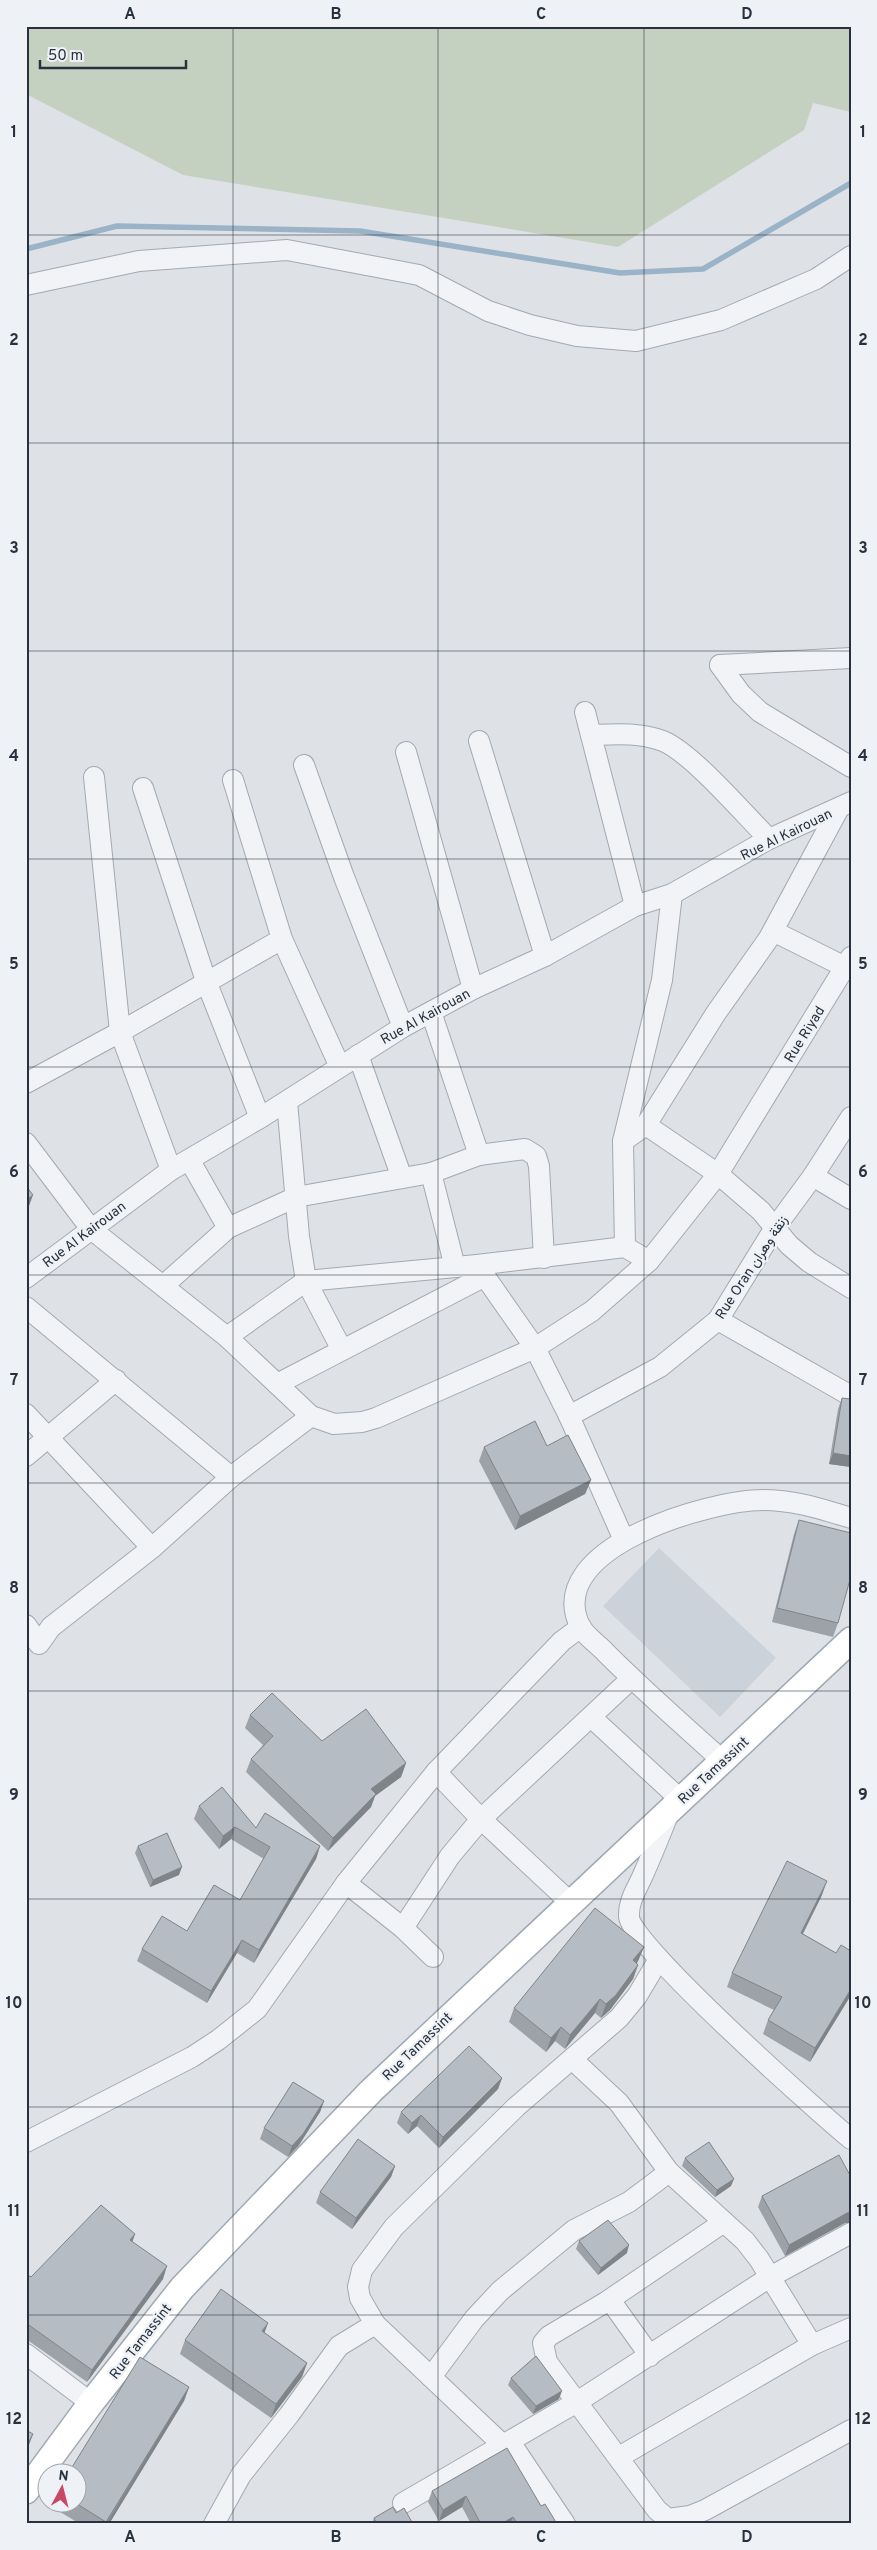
<svg xmlns="http://www.w3.org/2000/svg" width="877" height="2550" viewBox="0 0 877 2550" font-family="Overpass,Vazirmatn,sans-serif">
<rect width="100%" height="100%" fill="#dee2e7"/>
<polygon fill="#ccd2d9" points="659,1548 776,1658 720,1717 603,1606"/>
<polygon fill="#c5d1c0" points="26,26 851,26 851,112 813,103 804,130 618,247 183,175 26,94"/>
<g fill="none" stroke-linecap="round" stroke-linejoin="round">
<polyline stroke="#9ab3c6" stroke-width="5.5" points="26,249 117,226 360,231 620,273 703,269 851,183"/>
<defs>
<g id="minor">
<polyline points="26,285 139,261 287,250 419,275 488,311 530,325 577,336 636,341 721,320 816,279 851,256"/>
<polyline points="720,665 741,694 760,712 851,767"/>
<polyline points="720,665 851,658"/>
<polyline points="585,712 635,906"/>
<path d="M591,735C615,734 640,732 663,741C692,753 744,814 769,839"/>
<polyline points="479,741 545,956"/>
<polyline points="406,752 473,989"/>
<polyline points="304,765 344,877 403,1027"/>
<polyline points="94,777 120,1032 282,939"/>
<polyline points="233,780 282,939 340,1067"/>
<polyline points="143,788 206,981 260,1118"/>
<polyline points="773,931 851,970"/>
<polyline points="431,1012 479,1155"/>
<polyline points="358,1055 402,1178"/>
<polyline points="26,1083 120,1032 171,1170"/>
<polyline points="287,1102 299,1236 306,1281 342,1350"/>
<polyline points="646,1125 718,1174 761,1211 789,1245 809,1262 851,1288"/>
<polyline points="623,1141 646,1125 716,1013 769,938 839,808"/>
<polyline points="26,1143 91,1229 227,1337 311,1416 334,1424 362,1422 376,1418 535,1348 592,1311 649,1261 718,1174 851,957"/>
<polyline points="190,1161 228,1228"/>
<polyline points="431,1173 455,1267"/>
<polyline points="813,1176 851,1199"/>
<polyline points="625,1247 623,1141 662,980 672,894"/>
<polyline points="477,1265 535,1348 569,1416 624,1540"/>
<polyline points="26,1278 171,1170 260,1118 403,1027 473,989 545,956 635,906 672,894 769,839 851,802"/>
<polyline points="164,1285 228,1228 296,1197 431,1173 479,1155 525,1149 536,1156 539,1166 544,1258"/>
<polyline points="26,1307 231,1477"/>
<polyline points="718,1320 851,1396"/>
<polyline points="227,1337 306,1281 477,1265 625,1247 649,1261"/>
<polyline points="277,1384 485,1276"/>
<polyline points="26,1414 152,1548"/>
<polyline points="569,1416 660,1367 718,1320 774,1229 813,1176 851,1117"/>
<polyline points="26,1456 116,1380"/>
<polyline points="26,1625 39,1644 51,1627 152,1548 231,1477 311,1416"/>
<polyline points="591,1717 681,1800"/>
<path d="M723,1761C684,1726 644,1691 606,1653C599,1645 585,1636 580,1626C542,1548 710,1500 763,1500C794,1500 821,1509 851,1518"/>
<polyline points="436,1772 481,1819 572,1904"/>
<path d="M668,1815C660,1835 652,1855 643,1875C637,1889 628,1901 629,1917C630,1944 819,2113 851,2139"/>
<polyline points="346,1883 403,1928 433,1957"/>
<polyline points="403,1928 450,1856 481,1819 631,1679"/>
<polyline points="572,2059 619,2103 669,2172 745,2241 759,2259 812,2345"/>
<polyline points="26,2142 192,2057 218,2040 257,2009 346,1883 436,1772 562,1641 581,1627"/>
<polyline points="724,2222 606,2302 549,2336 543,2343 547,2362 657,2510 668,2519 690,2516 705,2510 851,2430"/>
<polyline points="610,2300 650,2356"/>
<polyline points="26,2354 91,2403"/>
<polyline points="431,2377 474,2319 500,2291 574,2230 629,2202 669,2172"/>
<polyline points="510,2442 565,2524"/>
<polyline points="504,2446 375,2324 360,2298 358,2287 362,2270 394,2227 516,2107 619,2018 637,1996 659,1959"/>
<polyline points="619,2457 812,2345 851,2328"/>
<polyline points="403,2503 577,2402 770,2277 851,2233"/>
<polyline points="214,2524 241,2475 289,2415 339,2346 375,2324"/>
</g>
<polyline id="major" points="26,2491 91,2403 182,2288 371,2091 851,1640"/>
</defs>
<use href="#minor" stroke="#a4a9b1" stroke-width="22"/>
<use href="#major" stroke="#9ea8b2" stroke-width="28"/>
<use href="#minor" stroke="#f1f3f6" stroke-width="20"/>
<use href="#major" stroke="#fff" stroke-width="25"/>
</g>
<g fill="#9da2a9">
<polygon points="842,1398 851,1467 829,1464 838,1409"/>
<polygon points="547,1446 591,1480 585,1494 515,1530 479,1461 484,1447"/>
<polygon points="799,1520 838,1623 833,1637 772,1622 794,1534"/>
<polygon points="250,1715 322,1741 406,1763 401,1777 375,1796 371,1807 328,1851 246,1772 251,1759 263,1745 245,1728"/>
<polygon points="199,1806 256,1828 320,1846 316,1859 254,1963 237,1953 207,2003 137,1961 142,1949 187,1931 240,1900 264,1859 231,1839 219,1849 194,1819"/>
<polygon points="138,1846 179,1875 150,1887 135,1853"/>
<polygon points="822,1895 803,1934 836,1953 851,1951 851,1995 810,2062 763,2034 768,2020 774,2010 727,1987 732,1973"/>
<polygon points="644,1947 638,1961 637,1963 638,1965 633,1979 610,2010 601,2018 595,2013 565,2049 555,2041 546,2052 509,2022 514,2008"/>
<polygon points="502,2078 498,2089 439,2148 417,2126 408,2134 397,2123 401,2112"/>
<polygon points="324,2101 320,2112 299,2145 288,2157 260,2139 264,2128"/>
<polygon points="685,2158 731,2186 715,2197 682,2166"/>
<polygon points="395,2166 391,2177 352,2229 316,2203 320,2192"/>
<polygon points="851,2177 851,2223 845,2223 785,2256 758,2207 762,2196"/>
<polygon points="135,2234 132,2242 163,2279 87,2382 26,2339 26,2274 31,2277"/>
<polygon points="579,2241 627,2253 598,2275 576,2249"/>
<polygon points="264,2333 307,2363 302,2377 271,2418 180,2354 185,2340"/>
<polygon points="511,2378 559,2399 533,2414 508,2385"/>
<polygon points="189,2387 184,2401 109,2524 80,2524 52,2507 53,2502 78,2502"/>
<polygon points="432,2491 541,2506 557,2524 471,2524 462,2507 439,2521 428,2502"/>
<polygon points="396,2513 413,2524 372,2524 374,2518"/>
</g>
<g fill="#7f8489">
<polygon points="33,1195 29,1206 26,1208 26,1200"/>
<polygon points="833,1453 851,1456 851,1467 829,1464"/>
<polygon points="591,1480 585,1494 515,1530 520,1516"/>
<polygon points="406,1763 401,1777 375,1796 371,1807 328,1851 333,1838 371,1789"/>
<polygon points="235,1827 231,1839 219,1849 223,1836"/>
<polygon points="320,1846 316,1859 254,1963 259,1950"/>
<polygon points="182,1867 179,1875 150,1887 153,1880"/>
<polygon points="827,1881 822,1895 796,1947 801,1933"/>
<polygon points="242,1940 237,1953 207,2003 211,1991"/>
<polygon points="644,1947 638,1961 628,1975 633,1960"/>
<polygon points="638,1965 633,1979 610,2010 601,2018 606,2004"/>
<polygon points="851,1989 851,1995 810,2062 815,2048"/>
<polygon points="600,1999 595,2013 565,2049 570,2035"/>
<polygon points="561,2027 555,2041 546,2052 551,2038"/>
<polygon points="502,2078 498,2089 439,2148 443,2137"/>
<polygon points="324,2101 320,2112 299,2145 288,2157 292,2146"/>
<polygon points="421,2115 417,2126 408,2134 412,2123"/>
<polygon points="395,2166 391,2177 352,2229 356,2218"/>
<polygon points="734,2179 731,2186 715,2197 717,2190"/>
<polygon points="849,2212 851,2212 851,2223 845,2223 785,2256 789,2245"/>
<polygon points="135,2234 131,2246 130,2240"/>
<polygon points="629,2245 627,2253 598,2275 601,2268"/>
<polygon points="167,2266 163,2279 87,2382 92,2370"/>
<polygon points="268,2323 263,2337 262,2331"/>
<polygon points="307,2363 302,2377 271,2418 276,2404"/>
<polygon points="189,2387 184,2401 109,2524 106,2524"/>
<polygon points="562,2391 559,2399 533,2414 536,2406"/>
<polygon points="33,2434 29,2445 26,2451 26,2447"/>
<polygon points="466,2496 462,2507 439,2521 443,2510"/>
<polygon points="513,2517 510,2524 501,2524"/>
</g>
<g fill="#b6bcc4" stroke="#7f8489">
<polygon points="26,1186 33,1195 26,1200"/>
<polygon points="842,1398 851,1399 851,1456 833,1453"/>
<polygon points="535,1421 547,1446 568,1435 591,1480 520,1516 484,1447"/>
<polygon points="799,1520 851,1533 851,1576 838,1623 777,1608"/>
<polygon points="272,1693 322,1741 366,1709 406,1763 371,1789 376,1794 333,1838 251,1759 273,1736 250,1715"/>
<polygon points="222,1787 256,1828 265,1813 320,1846 259,1950 242,1940 211,1991 142,1949 162,1916 187,1931 214,1885 240,1900 270,1847 235,1827 223,1836 199,1806"/>
<polygon points="167,1833 182,1867 153,1880 138,1846"/>
<polygon points="787,1861 827,1881 801,1933 836,1953 841,1945 851,1951 851,1989 815,2048 768,2020 782,1997 732,1973"/>
<polygon points="595,1908 644,1947 633,1960 638,1965 616,1995 606,2004 600,1999 570,2035 561,2027 551,2038 514,2008"/>
<polygon points="469,2046 502,2078 443,2137 421,2115 412,2123 401,2112"/>
<polygon points="293,2082 324,2101 303,2134 292,2146 264,2128"/>
<polygon points="358,2139 395,2166 356,2218 320,2192"/>
<polygon points="709,2142 734,2179 717,2190 685,2158"/>
<polygon points="839,2155 851,2177 851,2212 849,2212 789,2245 762,2196"/>
<polygon points="101,2205 135,2234 130,2240 167,2266 92,2370 26,2323 26,2274 31,2277"/>
<polygon points="608,2220 629,2245 601,2268 579,2241"/>
<polygon points="221,2289 268,2323 262,2331 307,2363 276,2404 185,2340"/>
<polygon points="536,2356 562,2391 536,2406 511,2378"/>
<polygon points="140,2357 189,2387 106,2522 74,2502 78,2502 78,2472 69,2472"/>
<polygon points="26,2430 33,2434 26,2447"/>
<polygon points="507,2448 541,2506 545,2504 557,2524 518,2524 513,2517 501,2524 481,2524 466,2496 443,2510 432,2491"/>
<polygon points="393,2507 396,2513 404,2508 413,2524 377,2524 374,2518"/>
</g>
<path fill="none" stroke="#28313d" stroke-width="1" stroke-opacity="0.55" d="M233,26V2524M438,26V2524M644,26V2524M26,235H851M26,443H851M26,651H851M26,859H851M26,1067H851M26,1275H851M26,1483H851M26,1691H851M26,1899H851M26,2107H851M26,2315H851"/>
<g text-anchor="middle" stroke-width="4.5" stroke-linejoin="round" paint-order="stroke">
<g font-size="14" fill="#28313d" stroke="#eef1f5">
<text transform="translate(786 834) rotate(-26)" y="5">Rue Al Kairouan</text>
<text transform="translate(425 1016) rotate(-29)" y="5">Rue Al Kairouan</text>
<text transform="translate(804 1034) rotate(-58)" y="5">Rue Riyad</text>
<text transform="translate(84 1234) rotate(-37)" y="5">Rue Al Kairouan</text>
<text transform="translate(751 1267) rotate(-57)" y="5">Rue Oran زنقة وهران</text>
<text transform="translate(713 1770) rotate(-43)" y="5">Rue Tamassint</text>
<text transform="translate(417 2046) rotate(-44)" y="5">Rue Tamassint</text>
<text transform="translate(140 2341) rotate(-52)" y="5">Rue Tamassint</text>
</g>
</g>
<rect width="877" height="2550" fill="none" stroke="#eef1f5" stroke-width="55"/>
<g transform="translate(62 2488) rotate(7)"><circle r="24" fill="#eef1f5" stroke="#9fa4ab"/>
<path d="M0-4L9 19L0 12L-9 19Z" fill="#c84865"/>
<text y="-8" font-size="14" font-weight="bold" text-anchor="middle" fill="#28313d">N</text>
</g>
<path d="M40 60v8h146v-8" fill="none" stroke="#28313d" stroke-width="2.5"/>
<text x="48" y="60" font-size="15" fill="#28313d" stroke="#eef1f5" stroke-width="4" paint-order="stroke">50 m</text>
<rect x="28" y="28" width="822" height="2494" fill="none" stroke="#28313d" stroke-width="2"/>
<g font-size="16" text-anchor="middle" font-weight="bold" fill="#28313d">
<text x="130" y="19">A</text>
<text x="336" y="19">B</text>
<text x="541" y="19">C</text>
<text x="747" y="19">D</text>
<text x="14" y="137">1</text>
<text x="863" y="137">1</text>
<text x="14" y="345">2</text>
<text x="863" y="345">2</text>
<text x="14" y="553">3</text>
<text x="863" y="553">3</text>
<text x="14" y="761">4</text>
<text x="863" y="761">4</text>
<text x="14" y="969">5</text>
<text x="863" y="969">5</text>
<text x="14" y="1177">6</text>
<text x="863" y="1177">6</text>
<text x="14" y="1385">7</text>
<text x="863" y="1385">7</text>
<text x="14" y="1593">8</text>
<text x="863" y="1593">8</text>
<text x="14" y="1800">9</text>
<text x="863" y="1800">9</text>
<text x="14" y="2008">10</text>
<text x="863" y="2008">10</text>
<text x="14" y="2216">11</text>
<text x="863" y="2216">11</text>
<text x="14" y="2424">12</text>
<text x="863" y="2424">12</text>
<text x="130" y="2542">A</text>
<text x="336" y="2542">B</text>
<text x="541" y="2542">C</text>
<text x="747" y="2542">D</text>
</g>
</svg>
